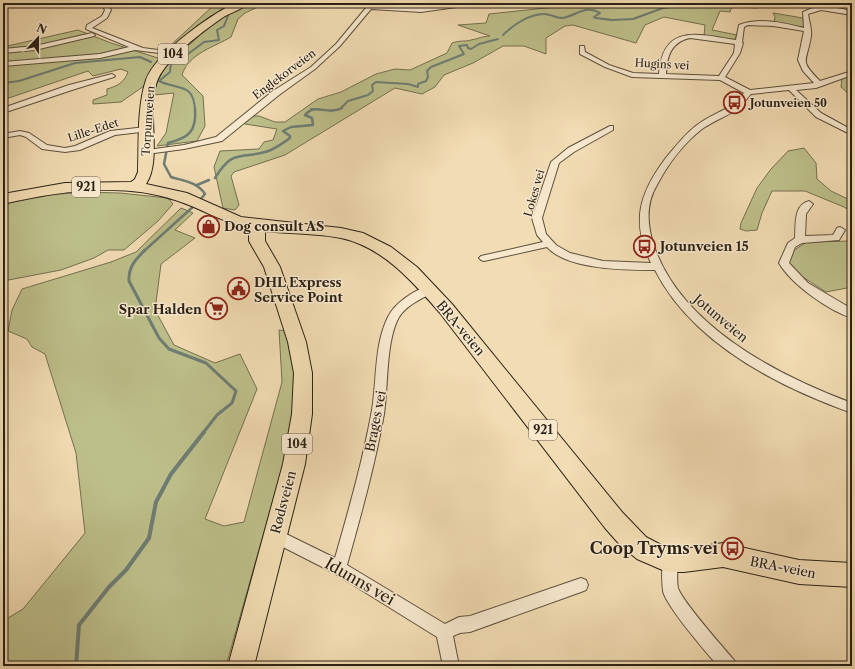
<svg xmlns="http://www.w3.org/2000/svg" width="855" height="669" viewBox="0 0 855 669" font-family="'Libre Caslon Text',serif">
<rect width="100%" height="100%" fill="#f2dcb3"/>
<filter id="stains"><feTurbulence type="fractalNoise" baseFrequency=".005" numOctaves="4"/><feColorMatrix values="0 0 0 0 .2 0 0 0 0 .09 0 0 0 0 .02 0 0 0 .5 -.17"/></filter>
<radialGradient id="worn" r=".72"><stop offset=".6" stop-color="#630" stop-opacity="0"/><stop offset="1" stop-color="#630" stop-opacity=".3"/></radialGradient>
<g fill="#bdbf8a" stroke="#747050">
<polygon points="212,3 238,3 220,11 174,49 171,47 172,44 215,4"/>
<path d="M249,3H266L245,13L238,19L231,37C214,47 188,54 182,75L203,96L205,126L197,141L157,146L166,133L174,93L154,95L157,81L163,69L176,57L212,24L238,8Z"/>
<path d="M579,3H770L756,8L732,6L730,12L720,11L712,30L737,35L734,40L704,36L705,25L664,17L645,25L636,43L573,25L565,26L546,38V54L524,46H503L473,63L444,75L435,87L422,94L395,88L285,155L234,172L231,176L239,205L235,210L223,208L214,167L220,151L259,149L264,142L273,140L277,129L245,124V122L252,116H259L275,122H285L318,99L341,92L376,74L395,69L410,70L447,53L452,43C461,40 464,42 471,40C478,39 483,36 490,36L458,25L486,23L489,14L574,5Z"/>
<polygon points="773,13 803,18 804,26 799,27 774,23 775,17"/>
<path d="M78,30L111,43L161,59L152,70L144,86L121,102L93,104V100L107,95V89C117,86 124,83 128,72L121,69L93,76L88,71L3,100V47Z"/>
<polygon points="852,75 852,97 841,87 842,77"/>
<polygon points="804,148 816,163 817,179 831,191 852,201 852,212 844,207 805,191 772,191 762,213 757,230 746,231 740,229 741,223 757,188 771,169 788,151"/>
<polygon points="82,192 120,193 168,198 173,204 158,221 124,250 108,250 94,258 61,270 3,281 3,204 51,195"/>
<polygon points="181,208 193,213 175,230 195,238 161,264 155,310 174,345 215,363 240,354 257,389 205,519 224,526 244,522 282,382 279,330 286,331 296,367 295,400 288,447 226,666 3,666 3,621 23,609 85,533 76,453 45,354 32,347 27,339 8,331 12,310 22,289 111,262 136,252"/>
<polygon points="852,241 852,287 826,292 792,270 789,262 794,250 807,242"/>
</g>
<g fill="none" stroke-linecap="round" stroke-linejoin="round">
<g stroke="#6e7d74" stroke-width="2">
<polyline points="242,7 254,3"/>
<path d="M503,35C513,25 529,14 544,14C550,14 556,18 562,18C576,16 586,4 600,13L594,17L596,18L612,20L633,19L663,8L698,3"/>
<polyline points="3,83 19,81 75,63 140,57 151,62"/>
<path d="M195,109C193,82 177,90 159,81L170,72L171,63L184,57L204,42L219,40L217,30L224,26L229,13"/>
<polyline points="311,109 318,109"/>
<polyline points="340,109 348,101 368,95 373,91 372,85 376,82 408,84 418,87 418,84 426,81 428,77 427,71 431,67 464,54 459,46 467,45 468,48 471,49 479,44 498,39"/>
</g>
<g stroke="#6e7d74" stroke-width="2.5">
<path d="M195,108C197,132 188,138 168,143L164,164L171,177C184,181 197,182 205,194L199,201"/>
<path d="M215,178C232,150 238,159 265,152C271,151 285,142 290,138V136L283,131L291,127L313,125L312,118L305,115C315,102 327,116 342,108"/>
<polyline points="197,185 209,180"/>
<polyline points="144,251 195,205"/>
</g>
<path stroke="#6e7d74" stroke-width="3" d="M145,250C136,259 128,267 129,281L159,338L169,349L206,363L236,391L232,403L217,415L203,433"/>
<polyline stroke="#6e7d74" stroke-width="4" points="76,666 79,625 109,587 126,570 149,538 156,502 171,474 204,432"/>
<defs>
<g id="minor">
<polygon points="101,3 107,3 111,10 107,18 92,28 143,48 173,52 176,54 175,55 135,50 100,58 3,66 3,62 100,54 129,47 86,29 87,25 102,16 105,10"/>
<polygon points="370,3 376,3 374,5 421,8 467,3 485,3 421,12 371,9 340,46 315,69 279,95 222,141 184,149 147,154 143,152 147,150 184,145 216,137 273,91 311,67 336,44"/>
<path d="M828,6L852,11V15L821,10L808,14C809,21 812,29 811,36C807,63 798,59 820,81L852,71V75L816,88L796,90L821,113L852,130V135L816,117L789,90L751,94C746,99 743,105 737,109C726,117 713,121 702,129C684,143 668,164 657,185C646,203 647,223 653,243C679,325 777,375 852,403V413C779,387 692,343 655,270C627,270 567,270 547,247L484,261L481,260L479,258L481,256L543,242L537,235L532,218L551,162L568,148L610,126H613V130L574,152L559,163L542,218L546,234L556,245L570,253L603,261L651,263C631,222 639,194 665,159C675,147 685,134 697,125C716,111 728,112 744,93L720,80L632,77L605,67L580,54V46H584L585,52L609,65L633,73L659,74C663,22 699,35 736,40L739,25C760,17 783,23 804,28L803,12L815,7ZM748,25L773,26L804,31L798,60L803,71L814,83L750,90L725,77L740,53L743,43L742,42L744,27ZM690,38L735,44L734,53L719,76L666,74C667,56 671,42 690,38Z"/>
<polygon points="92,33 95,35 94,36 35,50 3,53 3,49 35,46"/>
<polygon points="112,74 115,76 114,77 75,89 3,113 3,108 69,85"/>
<polygon points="146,127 149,127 149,131 115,135 80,150 65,152 42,149 26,137 20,135 3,138 3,134 20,131 29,133 47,145 65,148 75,146 110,131"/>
<path d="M809,201L813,204L806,214L805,236L833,235L837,228L840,227L845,230L839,240L802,243L795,247L789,263L808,283L852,309V318C829,311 791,284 779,263L788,243L795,238C796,226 793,205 809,201Z"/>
<path d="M428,286L432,287L433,290L432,293C419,300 403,307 397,321C386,345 388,387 384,414C375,465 361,515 347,565L445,624L459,617L470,616L581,578L586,580L588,585L586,590L581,592L470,632L460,633L453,636L459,666H443L437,637L334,573L281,546L269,543L267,538L269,533L274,531L282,532L335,558C349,509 363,460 372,410C377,380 374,345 388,317C395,303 413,291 428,286Z"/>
<path d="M670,555L675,557C679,567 676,578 678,588C682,601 723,647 734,660L736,666H718C706,652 666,606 663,591C662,581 661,566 665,557Z"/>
</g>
<path id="primary" d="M235,3H248C242,10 229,13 222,18C202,32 168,57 158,79C145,108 163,159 146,184L187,193L241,217L341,228L363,233L391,247L417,267L452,304L622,512L646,537L667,548L684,549L723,543L799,560L852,563V587L799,584L723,567L684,572H667L637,559L621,546L605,528L440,313C413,282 383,247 341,238C316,233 290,234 265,231V241L280,267L306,342L312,373V414L305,464L254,666H228L283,464L292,414L294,373L288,342L264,267L249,241V228C223,223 201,208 175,200C123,182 56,191 3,204V194L65,183L131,182L135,179L138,172C139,144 137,106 146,80C155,54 210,15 235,3Z"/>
</defs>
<use href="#minor" stroke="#5c503d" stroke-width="2"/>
<use href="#primary" stroke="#2a2116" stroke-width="2"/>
<use href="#minor" fill="#f7e8ce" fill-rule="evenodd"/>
<use href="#primary" fill="#f2dcb3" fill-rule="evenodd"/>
</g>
<defs>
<symbol id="bus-ring" viewBox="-11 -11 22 22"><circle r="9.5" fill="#f7e8ce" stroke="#8f2418" stroke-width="1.5"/><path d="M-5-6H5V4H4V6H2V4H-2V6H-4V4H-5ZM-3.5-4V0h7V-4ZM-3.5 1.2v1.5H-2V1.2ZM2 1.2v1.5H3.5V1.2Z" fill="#8f2418"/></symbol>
<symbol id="shop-ring" viewBox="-11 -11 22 22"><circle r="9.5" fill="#f7e8ce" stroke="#8f2418" stroke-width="1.5"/><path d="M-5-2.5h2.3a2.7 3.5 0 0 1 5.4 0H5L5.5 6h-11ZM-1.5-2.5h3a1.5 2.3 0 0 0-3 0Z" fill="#8f2418"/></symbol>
<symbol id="civic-ring" viewBox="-11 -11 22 22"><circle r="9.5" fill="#f7e8ce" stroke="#8f2418" stroke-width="1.5"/><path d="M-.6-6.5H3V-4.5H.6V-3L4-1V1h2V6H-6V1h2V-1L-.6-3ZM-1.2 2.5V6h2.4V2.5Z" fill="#8f2418"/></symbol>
<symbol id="supermarket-ring" viewBox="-11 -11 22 22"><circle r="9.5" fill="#f7e8ce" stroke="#8f2418" stroke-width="1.5"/><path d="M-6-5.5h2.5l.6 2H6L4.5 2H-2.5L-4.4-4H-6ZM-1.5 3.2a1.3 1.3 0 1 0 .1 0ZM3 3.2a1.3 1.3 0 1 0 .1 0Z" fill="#8f2418"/></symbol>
</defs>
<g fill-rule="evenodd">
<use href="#bus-ring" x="722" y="90" width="25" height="25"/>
<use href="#shop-ring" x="196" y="214" width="25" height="25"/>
<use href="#bus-ring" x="632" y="234" width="25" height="25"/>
<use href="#civic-ring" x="226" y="276" width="25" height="25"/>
<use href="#supermarket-ring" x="204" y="296" width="25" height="25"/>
<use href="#bus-ring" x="720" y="536" width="25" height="25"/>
</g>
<g text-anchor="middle" stroke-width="3" stroke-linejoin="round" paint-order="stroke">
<g font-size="11" fill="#2a2116" stroke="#f7e8ce">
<text transform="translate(662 64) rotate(3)" y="4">Hugins vei</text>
<text transform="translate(284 74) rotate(-37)" y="4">Englekorveien</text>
<text transform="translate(148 121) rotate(-86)" y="4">Torpumveien</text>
<text transform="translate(93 130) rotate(-18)" y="4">Lille-Edet</text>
<text transform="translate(534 193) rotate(-74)" y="4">Lokes vei</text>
</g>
<g font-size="11" font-weight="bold" fill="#2a2116" stroke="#f7e8ce" text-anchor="start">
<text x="750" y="107">Jotunveien 50</text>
</g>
<g fill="#f7e8ce" stroke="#685d4d" stroke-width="1">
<rect x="158" y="44" width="30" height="20" rx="3"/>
<rect x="72" y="177" width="28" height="20" rx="3"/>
<rect x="529" y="420" width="28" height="20" rx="3"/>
<rect x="282" y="434" width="30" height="20" rx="3"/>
</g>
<g font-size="12" font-weight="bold" fill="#2a2116">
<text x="173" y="58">104</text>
<text x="86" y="191">921</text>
<text x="543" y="434">921</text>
<text x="297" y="448">104</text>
</g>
<g font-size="13" font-weight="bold" fill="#2a2116" stroke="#f7e8ce" text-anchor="start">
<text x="224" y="231">Dog consult AS</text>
<text x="660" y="251">Jotunveien 15</text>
<text x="254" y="287">DHL Express<tspan x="254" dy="15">Service Point</tspan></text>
<text x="202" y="314" text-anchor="end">Spar Halden</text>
</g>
<g font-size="13" fill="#2a2116" stroke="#f7e8ce">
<text transform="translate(721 318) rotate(40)" y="5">Jotunveien</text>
<text transform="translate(461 328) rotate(50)" y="5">BRA-veien</text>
<text transform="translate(375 421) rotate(-79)" y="5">Brages vei</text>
<text transform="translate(283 502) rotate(-75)" y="5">Rødsveien</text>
<text transform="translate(783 567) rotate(11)" y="5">BRA-veien</text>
</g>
<g font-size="16" font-weight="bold" fill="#2a2116" stroke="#f7e8ce" text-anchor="end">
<text x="718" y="554">Coop Tryms vei</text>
</g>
<g font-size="16" fill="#2a2116" stroke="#f7e8ce">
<text transform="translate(360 581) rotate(30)" y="6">Idunns vei</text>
</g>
</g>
<rect width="855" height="669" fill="none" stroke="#f2dcb3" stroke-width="16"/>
<rect x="4" y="4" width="847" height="661" fill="none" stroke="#2a2116" stroke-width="2"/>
<rect x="8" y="8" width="839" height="653" fill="none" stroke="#2a2116"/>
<g transform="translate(38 38) rotate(22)" stroke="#f7e8ce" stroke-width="3" paint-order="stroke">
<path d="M0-3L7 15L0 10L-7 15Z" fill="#2a2116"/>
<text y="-6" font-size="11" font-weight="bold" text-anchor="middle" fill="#2a2116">N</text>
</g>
<rect width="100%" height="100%" filter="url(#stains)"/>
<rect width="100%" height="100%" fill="url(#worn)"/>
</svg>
